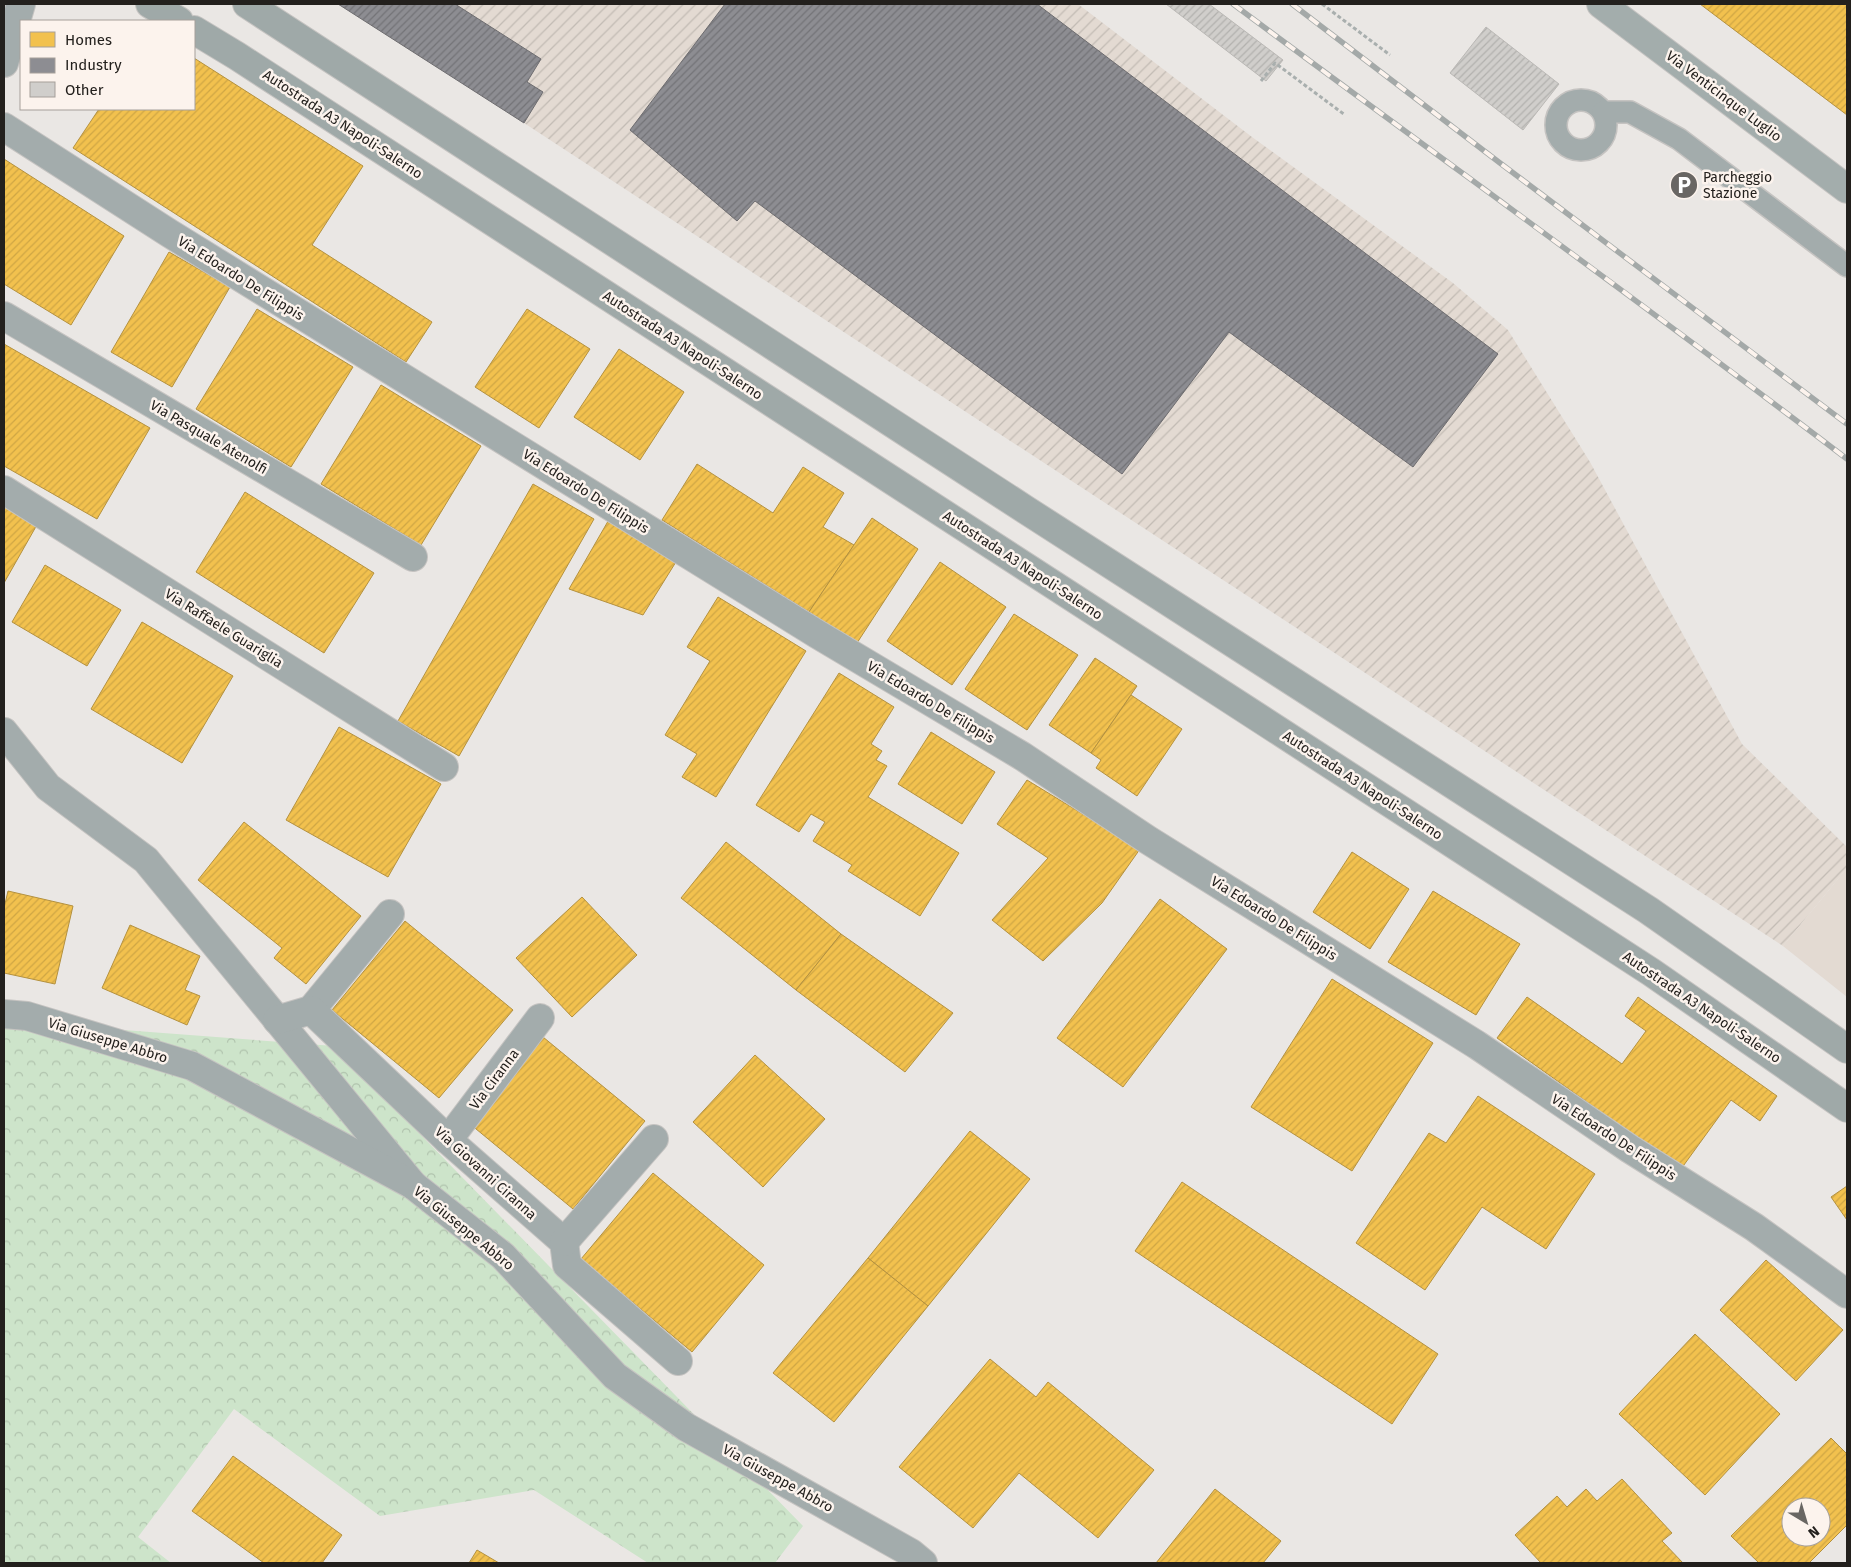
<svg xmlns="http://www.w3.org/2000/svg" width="1851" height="1567" viewBox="0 0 1851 1567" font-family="'Fira Sans',sans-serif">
<defs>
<pattern id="industrial-furrows" width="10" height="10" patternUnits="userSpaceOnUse" patternTransform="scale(1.25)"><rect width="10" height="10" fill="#e3dad2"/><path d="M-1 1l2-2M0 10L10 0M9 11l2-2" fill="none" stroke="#c2bbb4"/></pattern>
<pattern id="forest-crowns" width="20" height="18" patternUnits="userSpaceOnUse" patternTransform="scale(1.25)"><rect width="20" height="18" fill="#cde4ca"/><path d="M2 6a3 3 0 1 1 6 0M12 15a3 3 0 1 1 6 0" fill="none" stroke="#b0c3ad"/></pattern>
<pattern id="homes-hatch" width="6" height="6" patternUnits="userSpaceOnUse" patternTransform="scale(1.25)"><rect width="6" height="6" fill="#f2c14e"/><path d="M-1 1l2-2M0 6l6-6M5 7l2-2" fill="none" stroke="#cfa644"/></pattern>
<pattern id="industry-hatch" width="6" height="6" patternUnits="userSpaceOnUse" patternTransform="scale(1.25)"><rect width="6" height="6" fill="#8d8d92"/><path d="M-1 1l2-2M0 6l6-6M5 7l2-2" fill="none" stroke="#737377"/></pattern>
<pattern id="building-hatch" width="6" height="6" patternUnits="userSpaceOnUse" patternTransform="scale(1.25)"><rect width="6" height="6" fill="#d0cecb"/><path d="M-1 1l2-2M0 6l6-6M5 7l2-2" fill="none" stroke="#b2b1ae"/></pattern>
</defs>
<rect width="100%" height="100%" fill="#eae7e4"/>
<polygon fill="url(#industrial-furrows)" points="338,4 1078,4 1252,137 1453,283 1508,330 1590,462 1742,744 1847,847 1847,868 1783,946 524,123"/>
<polygon fill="#e3dad2" points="1847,868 1847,997 1783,946"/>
<polygon fill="url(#forest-crowns)" points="4,1021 334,1046 803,1526 775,1563 648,1563 534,1490 380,1516 234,1409 138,1537 171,1563 4,1563"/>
<g fill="url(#homes-hatch)" stroke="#b4913f" fill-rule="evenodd">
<polygon points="1700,4 1847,4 1847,115"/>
<polygon points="194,58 363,166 312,245 432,322 406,362 73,148 99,109 194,109"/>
<polygon points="4,159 124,236 71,325 4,284"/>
<polygon points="169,252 230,287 172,387 111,352"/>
<polygon points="257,309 353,367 291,467 196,409"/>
<polygon points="527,309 590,349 539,428 475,387"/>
<polygon points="4,344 150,428 97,519 4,466"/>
<polygon points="619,349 684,392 640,460 574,417"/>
<polygon points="381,385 481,446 421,545 321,484"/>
<polygon points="697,464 773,513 803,467 844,493 823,527 854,545 809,612 662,520"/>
<polygon points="533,484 594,519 459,756 398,721"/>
<polygon points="245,492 374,573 324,653 196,572"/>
<polygon points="4,503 38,523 4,583"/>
<polygon points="611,516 679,557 643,615 569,589"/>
<polygon points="872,518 918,549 857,643 809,612"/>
<polygon points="940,562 1006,607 952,685 887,641"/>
<polygon points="45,565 121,610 87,666 12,622"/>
<polygon points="718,597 806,651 716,797 682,777 697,754 665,735 710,661 687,647"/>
<polygon points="1014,614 1078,655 1027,730 965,689"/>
<polygon points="142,622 233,676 182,763 91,709"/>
<polygon points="1095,658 1137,686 1091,753 1049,725"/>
<polygon points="839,673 894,707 871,744 882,751 876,760 887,766 868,797 959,853 920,916 848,871 852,865 813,841 825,822 811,814 799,832 756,805"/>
<polygon points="1131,695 1182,729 1137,796 1096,768 1101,760 1091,753"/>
<polygon points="339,727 441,784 388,877 286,820"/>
<polygon points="931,732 995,772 962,824 898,784"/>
<polygon points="1027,780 1140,849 1102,903 1043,961 992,920 1048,858 997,824"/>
<polygon points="244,822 361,916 306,984 274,958 282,948 198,880"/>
<polygon points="726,842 841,934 796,990 681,898"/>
<polygon points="1352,852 1409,889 1370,949 1313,912"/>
<polygon points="8,891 73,906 55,984 4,973 4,908"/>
<polygon points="1433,891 1520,944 1476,1015 1388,962"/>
<polygon points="582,897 637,955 572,1017 516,958"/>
<polygon points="1160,899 1227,949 1123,1087 1057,1038"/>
<polygon points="405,921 513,1010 439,1098 332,1010"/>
<polygon points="130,925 200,956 185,990 200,996 187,1025 102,988"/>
<polygon points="841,934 953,1013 905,1072 796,990"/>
<polygon points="1332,979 1433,1043 1352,1171 1251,1107"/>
<polygon points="1527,997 1622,1064 1646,1031 1625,1016 1638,997 1777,1096 1760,1121 1731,1100 1681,1169 1497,1038"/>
<polygon points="543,1037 645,1121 573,1209 470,1124"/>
<polygon points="755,1055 825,1119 763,1187 693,1122"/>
<polygon points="1478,1096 1595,1174 1546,1249 1482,1207 1425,1290 1356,1243 1429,1133 1446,1143"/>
<polygon points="970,1131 1030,1179 928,1306 868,1258"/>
<polygon points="653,1173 764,1265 692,1352 581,1259"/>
<polygon points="1182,1182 1438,1354 1392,1424 1135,1251"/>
<polygon points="1847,1186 1847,1220 1831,1197"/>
<polygon points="868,1258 928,1306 834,1422 773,1373"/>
<polygon points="1766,1260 1843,1330 1796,1381 1720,1310"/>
<polygon points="1695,1334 1780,1414 1705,1495 1619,1414"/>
<polygon points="990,1359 1036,1397 1048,1382 1154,1470 1098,1538 1019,1473 973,1528 899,1467"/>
<path d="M1831,1438L1847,1454V1525L1809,1563H1759L1731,1536ZM1791,1507H1821V1537H1791Z"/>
<polygon points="233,1456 342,1535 322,1563 264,1563 192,1511"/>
<polygon points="1622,1479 1672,1533 1662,1541 1683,1563 1541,1563 1515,1535 1557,1496 1567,1507 1586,1489 1597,1501"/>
<polygon points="1215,1489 1281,1541 1263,1563 1156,1563"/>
<polygon points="477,1550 499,1563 469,1563"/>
</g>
<g fill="url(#industry-hatch)" stroke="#6d6c6f">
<polygon points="338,4 455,4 541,59 527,82 543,92 524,123"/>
<polygon points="725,4 1037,4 1498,354 1413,467 1229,332 1122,474 755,201 737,221 630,130"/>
</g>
<g fill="url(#building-hatch)" stroke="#bab8b5">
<polygon points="1166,4 1209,4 1283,60 1266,81"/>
<polygon points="1486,27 1559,84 1523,130 1450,73"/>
</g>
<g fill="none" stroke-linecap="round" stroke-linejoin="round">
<defs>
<g id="service">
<circle cx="1581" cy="125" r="25"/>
<polyline points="1603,112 1630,112 1679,139 1847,266"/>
</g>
<g id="minor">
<polyline points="4,316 413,557"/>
<polyline points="4,490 444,767"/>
<polyline points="4,732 48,787 146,860 413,1185"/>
<polyline points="311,1010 390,914"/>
<polyline points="277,1020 311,1010 448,1140 564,1242 567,1265 678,1361"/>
<polyline points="448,1140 540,1018"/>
<polyline points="564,1242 654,1139"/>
</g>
<g id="tertiary">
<polyline points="4,63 21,4"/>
<polyline points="4,127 169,233 817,634 1022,756 1148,840 1477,1045 1630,1149 1754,1227 1847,1294"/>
<polyline points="4,1014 27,1016 192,1066 413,1185 503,1256 615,1376 686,1427 911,1553 923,1563"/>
</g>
<polyline id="primary" points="1601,4 1847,189"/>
<g id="motorway">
<polyline points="150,4 179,21"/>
<polyline points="247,4 1026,510 1648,910 1847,1049"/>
<polyline points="194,30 237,56 1651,972 1847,1108"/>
</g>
</defs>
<use href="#service" stroke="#c5c3c1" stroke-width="24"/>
<use href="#minor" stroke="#c5c3c1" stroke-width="30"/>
<use href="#tertiary" stroke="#c5c3c1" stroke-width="30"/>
<use href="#primary" stroke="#c5c3c1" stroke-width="30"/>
<use href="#motorway" stroke="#c5c3c1" stroke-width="30"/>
<g stroke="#a9afae" stroke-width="3" stroke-dasharray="4 2.5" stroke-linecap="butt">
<polyline points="1322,4 1390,55"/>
<polyline points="1261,81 1275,63 1345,115"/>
</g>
<use href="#service" stroke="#a3acac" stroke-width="21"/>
<use href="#minor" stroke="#a3acac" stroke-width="28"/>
<use href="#tertiary" stroke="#a3acac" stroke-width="28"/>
<use href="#primary" stroke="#a3adac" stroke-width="28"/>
<use href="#motorway" stroke="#9fa9a8" stroke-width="28"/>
<defs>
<g id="rail">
<path d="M1233,4C1437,156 1644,304 1847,459"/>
<polyline points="1292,4 1500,163 1847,424"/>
</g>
</defs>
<use href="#rail" stroke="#a4a9a8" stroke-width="5.5"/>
<use href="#rail" stroke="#fcf3ed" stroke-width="4" stroke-dasharray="11" stroke-linecap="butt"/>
</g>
<defs>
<symbol id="parking-disc" viewBox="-11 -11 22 22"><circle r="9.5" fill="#696663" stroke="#fcf3ed"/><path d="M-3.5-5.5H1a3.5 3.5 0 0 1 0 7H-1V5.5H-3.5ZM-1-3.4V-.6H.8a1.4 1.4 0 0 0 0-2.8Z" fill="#fff"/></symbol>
</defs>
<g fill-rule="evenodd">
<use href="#parking-disc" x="1668" y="169" width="32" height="32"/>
</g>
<g text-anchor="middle" stroke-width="5" stroke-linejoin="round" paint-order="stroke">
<g font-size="14" fill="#23201d" stroke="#fcf3ed">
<text transform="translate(1724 96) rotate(37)" y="5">Via Venticinque Luglio</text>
<text transform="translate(343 124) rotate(33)" y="5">Autostrada A3 Napoli-Salerno</text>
<text transform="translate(241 278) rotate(32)" y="5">Via Edoardo De Filippis</text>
<text transform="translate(683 345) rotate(33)" y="5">Autostrada A3 Napoli-Salerno</text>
<text transform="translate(209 437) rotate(30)" y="5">Via Pasquale Atenolfi</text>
<text transform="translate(586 491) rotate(32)" y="5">Via Edoardo De Filippis</text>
<text transform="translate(1023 565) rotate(33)" y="5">Autostrada A3 Napoli-Salerno</text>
<text transform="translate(224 628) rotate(32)" y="5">Via Raffaele Guariglia</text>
<text transform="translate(931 702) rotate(31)" y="5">Via Edoardo De Filippis</text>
<text transform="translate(1363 785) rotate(33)" y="5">Autostrada A3 Napoli-Salerno</text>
<text transform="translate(1274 918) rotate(32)" y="5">Via Edoardo De Filippis</text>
<text transform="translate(1702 1007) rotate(34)" y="5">Autostrada A3 Napoli-Salerno</text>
<text transform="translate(108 1040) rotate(17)" y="5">Via Giuseppe Abbro</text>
<text transform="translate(494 1079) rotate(-53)" y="5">Via Ciranna</text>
<text transform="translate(1614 1137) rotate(33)" y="5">Via Edoardo De Filippis</text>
<text transform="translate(486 1173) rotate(42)" y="5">Via Giovanni Ciranna</text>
<text transform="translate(464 1228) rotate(39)" y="5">Via Giuseppe Abbro</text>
<text transform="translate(778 1478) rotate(29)" y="5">Via Giuseppe Abbro</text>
</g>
<g font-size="14" fill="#23201d" stroke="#fcf3ed" text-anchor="start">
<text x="1703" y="182">Parcheggio<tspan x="1703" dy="16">Stazione</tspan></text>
</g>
</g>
<rect width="1851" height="1567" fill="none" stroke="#23201d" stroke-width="10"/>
<rect x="20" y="20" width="175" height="90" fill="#fcf3ed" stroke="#a59f9a"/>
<rect x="30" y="32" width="25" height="15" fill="#f2c14e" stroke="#a59f9a"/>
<text x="65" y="45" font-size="15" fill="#23201d">Homes</text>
<rect x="30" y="58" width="25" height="15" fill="#8d8d92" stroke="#a59f9a"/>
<text x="65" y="70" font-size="15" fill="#23201d">Industry</text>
<rect x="30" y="82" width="25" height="15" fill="#d0cecb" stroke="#a59f9a"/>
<text x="65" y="95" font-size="15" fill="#23201d">Other</text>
<g transform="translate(1806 1522) rotate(142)"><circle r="24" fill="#fcf3ed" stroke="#a59f9a"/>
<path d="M0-4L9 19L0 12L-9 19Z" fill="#696663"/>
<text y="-8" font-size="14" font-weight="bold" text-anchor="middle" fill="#23201d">N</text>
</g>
</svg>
